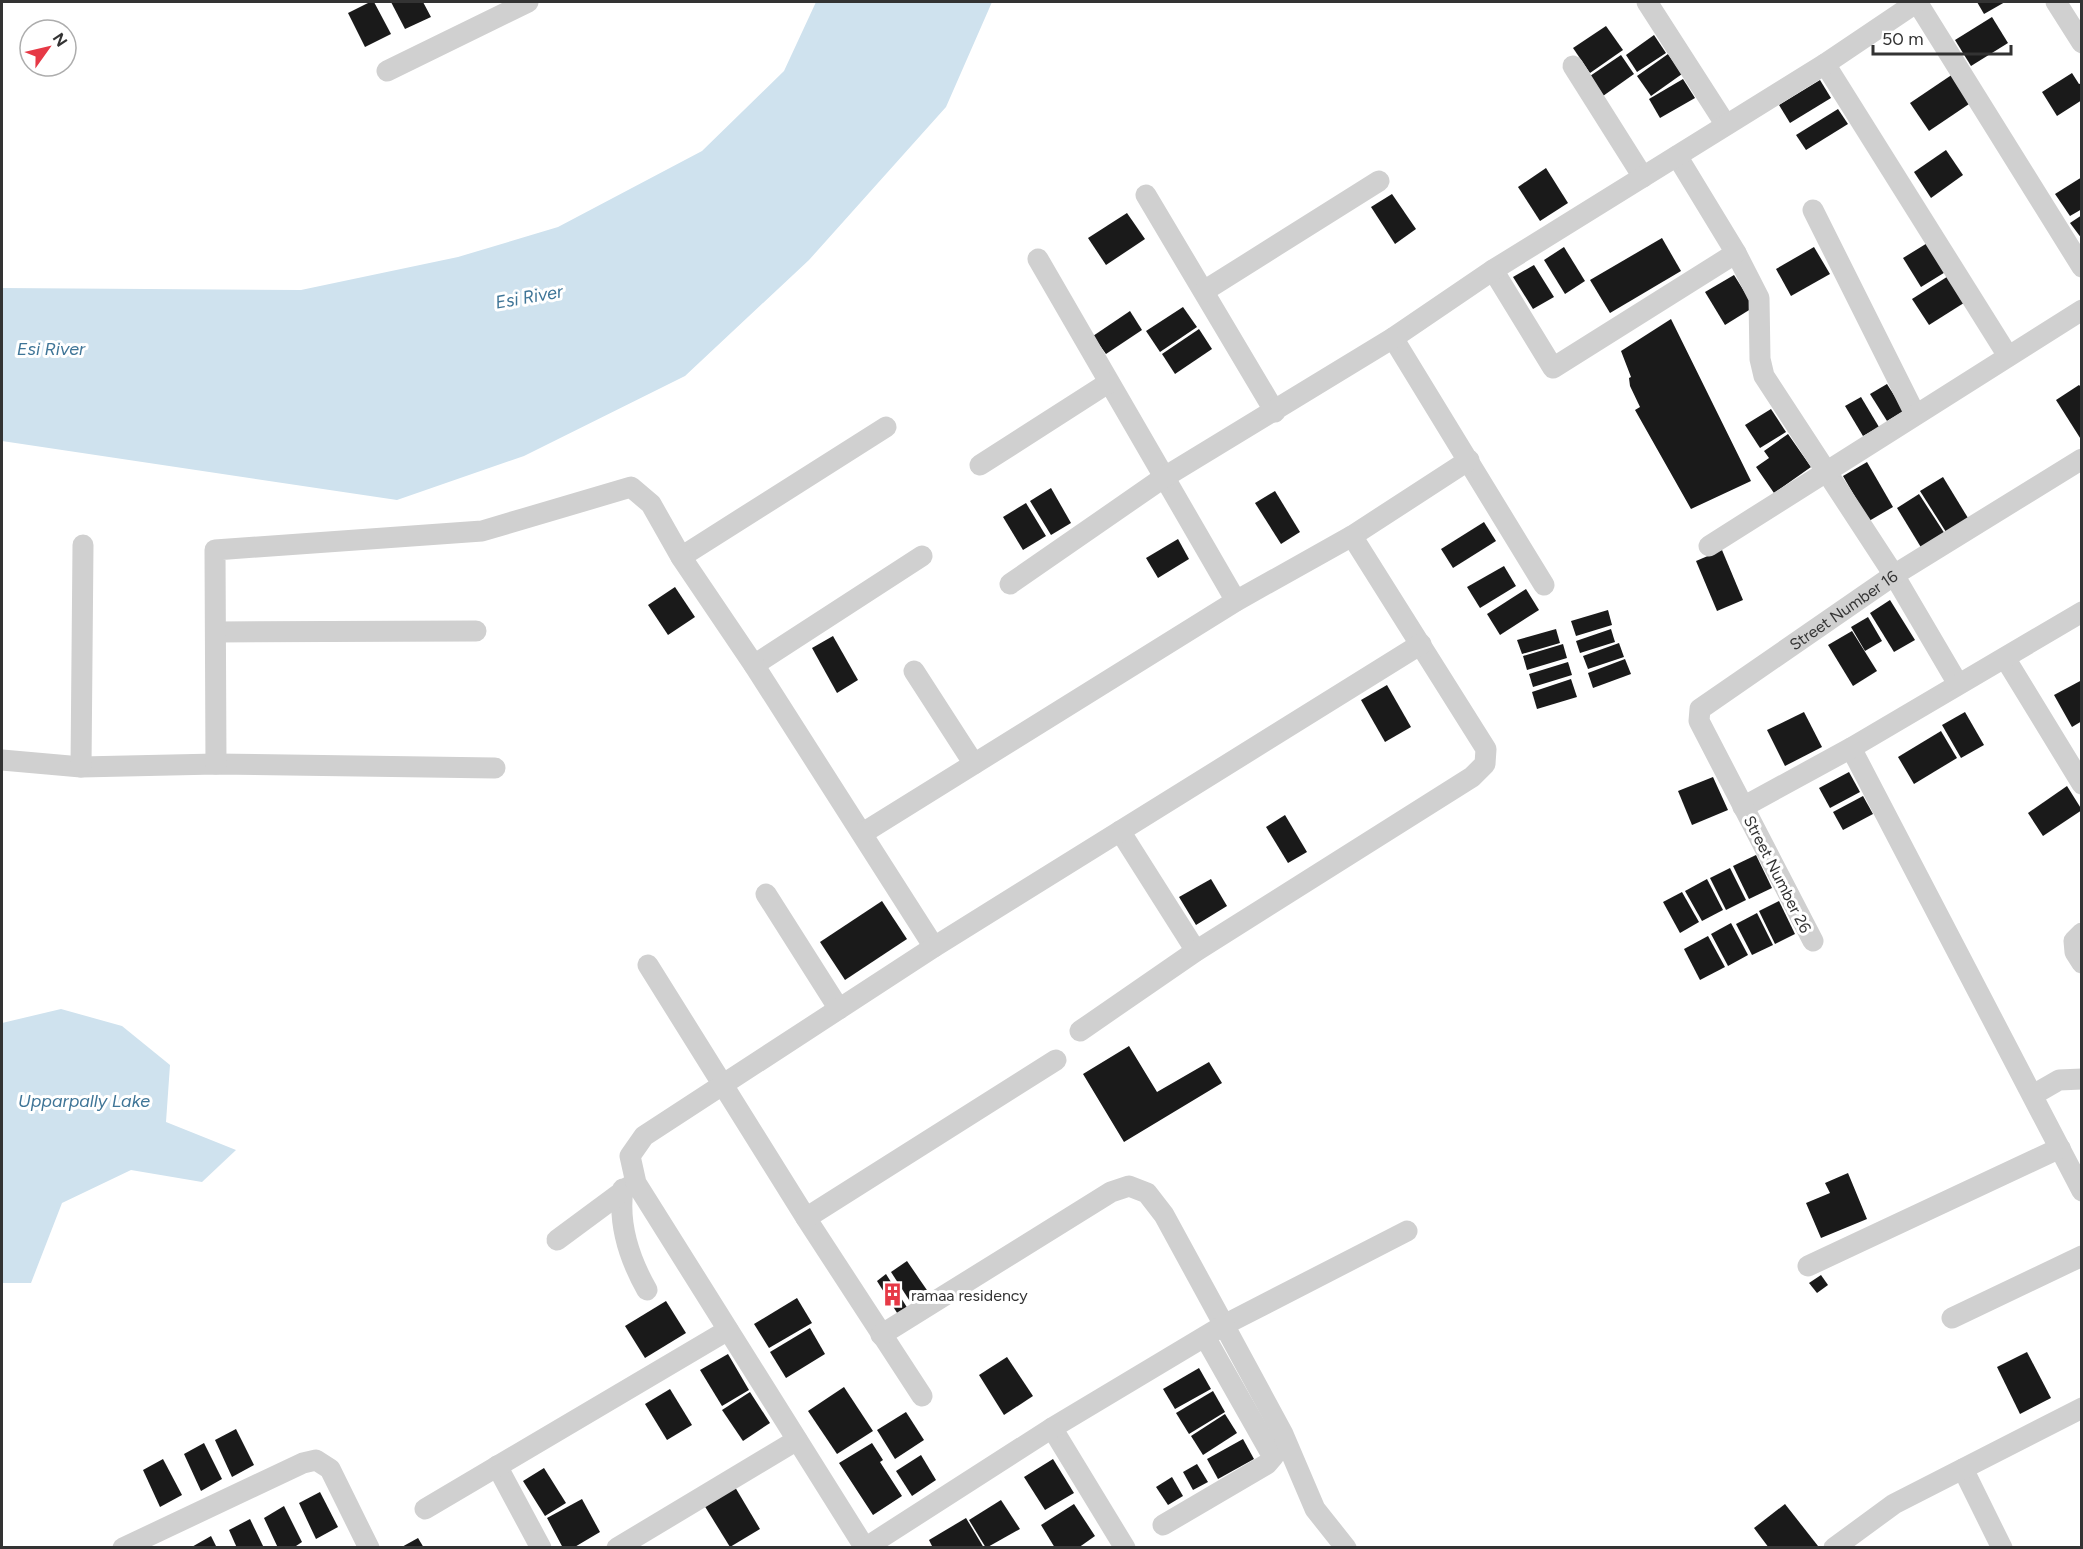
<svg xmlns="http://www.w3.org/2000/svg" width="2083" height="1549" viewBox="0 0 2083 1549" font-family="Figtree,sans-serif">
<rect width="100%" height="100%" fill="#fff"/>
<g fill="#cfe2ee">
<polygon points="816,2 992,2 946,107 809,260 685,376 524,456 397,500 2,441 2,288 301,290 458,257 558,227 702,151 784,71"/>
<polygon points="61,1009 122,1026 170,1065 166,1122 236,1150 202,1182 131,1170 62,1203 31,1283 2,1283 2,1023"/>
</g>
<g fill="#1a1a1a">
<polygon points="370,2 374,2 391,34 365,47 348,13"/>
<polygon points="391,2 423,2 431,17 405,29"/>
<polygon points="1977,2 2005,2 1984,14"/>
<polygon points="1992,17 2008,43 1971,66 1955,40"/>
<polygon points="1606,26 1623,50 1590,73 1573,48"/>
<polygon points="1654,35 1666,53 1637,72 1626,55"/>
<polygon points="1668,54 1682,74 1651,96 1637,76"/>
<polygon points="1621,55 1634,74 1603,96 1590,76"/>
<polygon points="2072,73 2079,84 2082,83 2082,100 2057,116 2042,92"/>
<polygon points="1953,74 1972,102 1929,131 1910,103"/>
<polygon points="1683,79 1695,98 1660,118 1649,99"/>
<polygon points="1820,80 1831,98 1790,123 1779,105"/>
<polygon points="1838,109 1848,124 1806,150 1796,135"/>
<polygon points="1946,150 1963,175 1931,198 1914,172"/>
<polygon points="1546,168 1568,203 1540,221 1518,187"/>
<polygon points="2082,177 2082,209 2070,216 2055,194"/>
<polygon points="1392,194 1416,229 1395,244 1371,207"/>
<polygon points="1127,213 1145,239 1106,265 1088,238"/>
<polygon points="2082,215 2082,239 2070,223"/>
<polygon points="1662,238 1681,271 1610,313 1590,280"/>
<polygon points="1929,242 1947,271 1921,287 1903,258"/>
<polygon points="1564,247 1585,281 1565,294 1544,260"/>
<polygon points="1814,247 1830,274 1791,296 1776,269"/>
<polygon points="1534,265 1554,297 1533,309 1513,277"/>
<polygon points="1734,275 1754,307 1725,325 1705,292"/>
<polygon points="1950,275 1967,301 1929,325 1912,299"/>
<polygon points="1183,307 1197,327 1160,352 1146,331"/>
<polygon points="1130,311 1142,330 1106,354 1093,336"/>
<polygon points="1671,319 1751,481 1691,509 1635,410 1640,407 1630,386 1629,378 1631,377 1621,351"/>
<polygon points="1199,329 1212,349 1175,374 1162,354"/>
<polygon points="1887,384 1904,411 1887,421 1870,394"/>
<polygon points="2079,385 2082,388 2082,441 2056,400"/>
<polygon points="1861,397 1879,427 1863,436 1845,406"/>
<polygon points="1771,409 1786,432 1760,448 1745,425"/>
<polygon points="1788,434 1811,467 1774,493 1756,467 1769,458 1764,451"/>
<polygon points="1867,462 1893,507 1869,521 1843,476"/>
<polygon points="1943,477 1968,518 1946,532 1920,491"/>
<polygon points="1051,488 1071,523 1051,535 1030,501"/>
<polygon points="1275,491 1300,532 1281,544 1255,503"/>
<polygon points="1919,494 1945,534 1922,549 1897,508"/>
<polygon points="1026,503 1046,536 1023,550 1003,517"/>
<polygon points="1484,522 1496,541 1453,568 1441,549"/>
<polygon points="1178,539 1189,559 1158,578 1146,558"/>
<polygon points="1722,550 1743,600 1717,611 1696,561"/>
<polygon points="1504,566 1516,586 1480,608 1467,587"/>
<polygon points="675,587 695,617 668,635 648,605"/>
<polygon points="1526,589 1539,610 1500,635 1487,614"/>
<polygon points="1890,600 1915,640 1894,652 1870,613"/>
<polygon points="1608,610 1612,625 1576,636 1571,621"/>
<polygon points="1868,617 1882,641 1865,651 1851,627"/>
<polygon points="1556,629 1560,643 1522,654 1517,640"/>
<polygon points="1611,629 1615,642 1580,653 1576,641"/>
<polygon points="1852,631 1877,671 1853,686 1828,645"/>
<polygon points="833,636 858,680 837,693 812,648"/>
<polygon points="1619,643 1624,657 1588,669 1583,656"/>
<polygon points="1563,644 1567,658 1527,670 1523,656"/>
<polygon points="1625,659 1631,674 1593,688 1588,673"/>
<polygon points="1568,662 1572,675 1533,687 1529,674"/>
<polygon points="1571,679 1577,697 1537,709 1532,692"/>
<polygon points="2082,680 2082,721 2072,727 2054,695"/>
<polygon points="1387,685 1411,727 1385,742 1361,700"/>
<polygon points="1804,712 1822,747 1785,766 1767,730"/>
<polygon points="1965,712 1984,745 1961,758 1942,725"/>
<polygon points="1941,731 1957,758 1914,784 1898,757"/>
<polygon points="1849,772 1860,792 1830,808 1819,788"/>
<polygon points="1713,777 1728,810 1692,825 1678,791"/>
<polygon points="2067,786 2082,810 2043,836 2028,813"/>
<polygon points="1863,796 1873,814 1843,830 1833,812"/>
<polygon points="1285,815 1307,852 1288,863 1266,827"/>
<polygon points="1756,855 1772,888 1749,899 1733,866"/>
<polygon points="1730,868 1746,900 1726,910 1710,878"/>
<polygon points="1211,879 1227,906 1196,925 1179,897"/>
<polygon points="1707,879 1723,910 1702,921 1685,891"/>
<polygon points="1682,892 1699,922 1680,933 1663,902"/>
<polygon points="882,901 907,939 845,980 820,942"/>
<polygon points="1779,901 1795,934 1775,944 1759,911"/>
<polygon points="1757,913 1773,945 1752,955 1736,924"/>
<polygon points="1731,923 1748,955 1728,966 1711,934"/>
<polygon points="1708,936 1725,967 1700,980 1684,949"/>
<polygon points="1129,1046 1157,1092 1209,1062 1222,1083 1124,1142 1083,1074"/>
<polygon points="1848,1173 1867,1219 1821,1238 1806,1203 1830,1193 1825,1183"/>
<polygon points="907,1261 931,1296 913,1306 891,1272"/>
<polygon points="886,1274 908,1309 899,1316 877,1281"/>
<polygon points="1821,1275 1828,1285 1817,1293 1809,1283"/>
<polygon points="797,1298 812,1323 769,1348 754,1324"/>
<polygon points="666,1301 686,1333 645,1358 625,1326"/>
<polygon points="810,1328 825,1354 786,1378 770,1352"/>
<polygon points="2027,1352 2051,1398 2020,1414 1997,1367"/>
<polygon points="728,1354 749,1390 722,1406 700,1370"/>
<polygon points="1007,1357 1033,1396 1004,1415 979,1375"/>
<polygon points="1199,1368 1211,1389 1175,1409 1163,1389"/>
<polygon points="844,1387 873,1431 837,1454 808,1411"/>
<polygon points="670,1389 692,1425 667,1440 645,1404"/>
<polygon points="1213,1391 1225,1412 1189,1434 1176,1413"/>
<polygon points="750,1392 770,1423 743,1441 722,1410"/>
<polygon points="906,1412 924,1440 895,1459 877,1430"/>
<polygon points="1225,1414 1237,1433 1203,1455 1191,1436"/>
<polygon points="236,1429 254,1465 232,1477 215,1440"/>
<polygon points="1243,1439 1254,1459 1218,1479 1207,1459"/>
<polygon points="204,1443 222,1479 201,1491 184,1454"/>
<polygon points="872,1443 883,1460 880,1462 902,1496 873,1515 839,1463"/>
<polygon points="921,1455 936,1480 912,1496 896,1471"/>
<polygon points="163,1459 182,1495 160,1507 143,1470"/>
<polygon points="1053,1459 1074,1493 1045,1510 1024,1477"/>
<polygon points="1197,1464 1208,1482 1193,1490 1183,1472"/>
<polygon points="544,1468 566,1503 545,1516 523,1481"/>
<polygon points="1172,1477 1183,1496 1168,1505 1156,1487"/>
<polygon points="735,1487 760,1529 730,1547 704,1505"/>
<polygon points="320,1492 338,1527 316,1539 299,1503"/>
<polygon points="582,1499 600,1532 573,1548 563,1548 547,1518"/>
<polygon points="1001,1500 1020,1529 986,1548 969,1520"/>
<polygon points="1074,1504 1095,1536 1078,1548 1055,1548 1041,1525"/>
<polygon points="1785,1504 1818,1546 1815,1548 1769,1548 1754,1528"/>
<polygon points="284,1506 302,1542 293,1548 278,1548 264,1518"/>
<polygon points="966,1518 984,1548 933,1548 929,1540"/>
<polygon points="250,1519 264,1548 237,1548 229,1530"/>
<polygon points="211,1536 217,1548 190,1548"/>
<polygon points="418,1538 424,1548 400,1548"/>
</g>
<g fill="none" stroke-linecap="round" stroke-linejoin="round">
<g stroke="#d0d0d0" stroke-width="21">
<polyline points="1647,2 1726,125"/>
<polyline points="1917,2 2082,267"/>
<polyline points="2056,2 2082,43"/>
<polyline points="1825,64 2008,356"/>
<polyline points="1573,66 1643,177"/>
<polyline points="387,71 528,2"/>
<polyline points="1677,156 1736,253 1759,298 1760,359 1764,376 1894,575 1958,684"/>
<polyline points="1146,195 1275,412"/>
<polyline points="1813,210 1915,414"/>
<polyline points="1038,259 1236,601"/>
<polyline points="1493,270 1553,368 1736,253"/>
<polyline points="1204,291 1379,181"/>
<polyline points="1393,338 1544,585"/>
<polyline points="980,465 1108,383"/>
<polyline points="1709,546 2082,310"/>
<polyline points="681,557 886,427"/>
<polyline points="1010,584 1163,478 1393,338 1493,270 1825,64 1917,2"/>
<polyline points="216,632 476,631"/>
<polyline points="2005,658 2082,784"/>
<polyline points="754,665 922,556"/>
<polyline points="914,671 974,764"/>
<polyline points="1851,748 2082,1191"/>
<polyline points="2,760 81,767 216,764 495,768"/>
<polyline points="216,764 215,550 482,531 631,487 651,504 681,557 754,665 934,947"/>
<polyline points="81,767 83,545"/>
<polyline points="1743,807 1851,748 2082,612"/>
<polyline points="1120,831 1196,951"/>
<polyline points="863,833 1236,601 1352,536 1469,460"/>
<polyline points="766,894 839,1009"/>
<polyline points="2082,933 2074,941 2075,952 2082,963"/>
<path id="s1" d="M1813,941L1699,721L1700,709L1894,575L2082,459"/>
<polyline points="648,965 806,1218 922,1396"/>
<polyline points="1080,1031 1196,951 1472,777 1485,764 1486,749 1352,536"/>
<polyline points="2033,1095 2059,1080 2082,1079"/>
<path d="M623,1189C618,1224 630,1260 647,1290"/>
<polyline points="806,1218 1056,1060"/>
<polyline points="557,1240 630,1186"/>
<polyline points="1808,1266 2060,1148"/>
<polyline points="1952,1318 2082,1256"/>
<polyline points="881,1335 1111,1192 1129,1186 1147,1193 1164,1215 1224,1325 1407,1231"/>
<polyline points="1052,1428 1125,1548"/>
<polyline points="497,1466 541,1548"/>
<polyline points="1963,1469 2002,1548"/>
<polyline points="425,1509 728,1330"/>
<polyline points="1163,1525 1267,1464 1273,1457 1205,1337"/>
<polyline points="123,1548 303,1463 316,1460 330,1469 369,1548"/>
<polyline points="617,1548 797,1440"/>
<polyline points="865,1548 636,1183 630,1156 644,1136 934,947 1421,644"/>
<polyline points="865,1548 1052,1428 1224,1325 1283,1434 1315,1509 1346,1548"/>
<polyline points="1834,1548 1894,1504 2082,1408"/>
</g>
</g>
<defs>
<symbol id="building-bare" viewBox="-9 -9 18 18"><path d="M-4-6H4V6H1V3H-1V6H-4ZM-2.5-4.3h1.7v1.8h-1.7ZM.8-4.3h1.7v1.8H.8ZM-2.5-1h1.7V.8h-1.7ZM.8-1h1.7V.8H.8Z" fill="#e63946" stroke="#fff" stroke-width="2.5" paint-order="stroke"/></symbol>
</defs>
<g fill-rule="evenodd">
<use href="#building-bare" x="876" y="1278" width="33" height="33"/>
</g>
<g text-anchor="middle" stroke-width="6" stroke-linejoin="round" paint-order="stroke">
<g font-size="16" fill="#333" stroke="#fff">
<text dy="6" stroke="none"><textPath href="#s1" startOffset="434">Street Number 16</textPath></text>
<text transform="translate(1778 874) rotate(63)" y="6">Street Number 26</text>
</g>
<g font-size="16" fill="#333" stroke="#fff" text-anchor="start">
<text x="911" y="1301">ramaa residency</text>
</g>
<g font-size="18" font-style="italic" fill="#3f7597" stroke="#fff">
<text transform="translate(529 297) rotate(-10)" y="6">Esi River</text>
<text x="51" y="355">Esi River</text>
<text x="84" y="1107">Upparpally Lake</text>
</g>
</g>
<rect width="2083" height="1549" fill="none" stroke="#333333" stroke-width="6"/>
<g transform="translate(48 48) rotate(56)"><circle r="28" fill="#ffffff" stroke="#adadad" stroke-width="1.5"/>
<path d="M0-4.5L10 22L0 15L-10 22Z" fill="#e63946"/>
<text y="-9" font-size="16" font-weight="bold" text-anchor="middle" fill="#333333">N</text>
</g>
<path d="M1873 45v9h138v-9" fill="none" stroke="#333333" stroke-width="3"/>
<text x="1882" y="45" font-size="18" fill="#333333" stroke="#ffffff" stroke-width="4.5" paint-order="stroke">50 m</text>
</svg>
